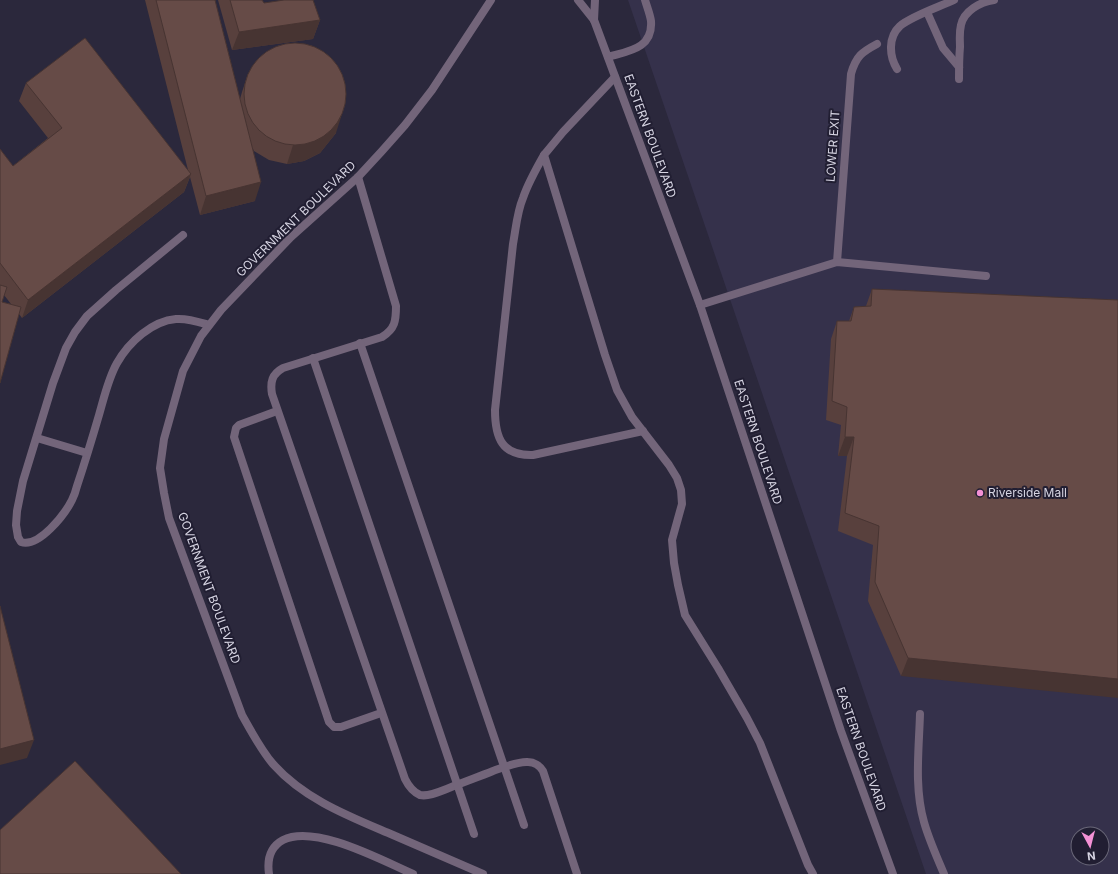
<svg xmlns="http://www.w3.org/2000/svg" width="1118" height="874" viewBox="0 0 1118 874" font-family="Inter,sans-serif">
<rect width="100%" height="100%" fill="#2b283c"/>
<path fill="#35314b" fill-rule="evenodd" d="M628,0H1118V874H926ZM1078,834H1102V858H1078Z"/>
<g fill="none" stroke-linecap="round" stroke-linejoin="round">
<g stroke="#73657a" stroke-width="8">
<polyline points="927,12 943,48 959,67"/>
<path d="M608,57C628,51 653,49 651,21C650,14 647,7 645,0"/>
<path d="M897,69C889,56 888,37 900,26C912,16 939,7 954,0"/>
<polyline points="615,77 563,132 544,155 605,355 617,390 632,417 669,465 677,478 681,490 682,504 672,540 674,563 678,585 685,615 718,668 747,718 760,743 808,865 813,874"/>
<path d="M959,79C959,68 959,58 960,47C960,40 959,33 961,25C964,11 980,2 994,0"/>
<path d="M544,155C536,169 528,183 523,198C517,212 516,228 513,244L495,410C495,438 502,456 533,455L643,431"/>
<path d="M358,177L396,306C396,321 395,329 382,337L283,368C272,374 270,382 272,394L405,779C408,785 413,792 420,795C429,797 441,791 449,788C464,782 478,777 493,771C502,768 518,761 528,762C534,762 540,766 543,771L577,874"/>
<path d="M183,235L116,290L87,316L75,332L66,348L53,383L23,481L17,511L16,525L18,537L21,542C39,548 65,514 72,500C74,496 76,490 77,486C85,462 92,439 99,415C104,398 108,379 117,363C129,342 152,321 176,319C188,318 199,322 209,325"/>
<path d="M837,262L851,74C856,56 862,52 877,44"/>
<polyline points="700,305 837,262 986,276"/>
<polyline points="360,343 524,825"/>
<polyline points="313,358 474,834"/>
<polyline points="277,411 239,425 236,428 234,437 329,722 334,727 341,727 381,713"/>
<polyline points="37,438 87,453"/>
<path d="M920,714C919,749 914,787 924,822C929,840 937,857 944,874"/>
<path d="M269,874C267,860 270,847 283,840C315,824 381,860 413,874"/>
<path d="M483,874C453,861 423,848 393,835C351,817 305,800 273,764C261,750 251,731 242,715L169,518L164,493L160,468L164,439L183,371L201,336L221,310L291,237L358,177L382,151L405,125L432,90L491,0"/>
</g>
<g stroke="#73657a" stroke-width="8">
<polyline points="578,0 594,20 700,305 841,731 893,874"/>
<polyline points="594,20 595,0"/>
</g>
</g>
<g fill="#58403d" fill-rule="evenodd">
<path d="M145,0H215L240,99L242,92L248,74L336,133L320,153L304,161L287,164L269,160L254,151L253,149L255,201L200,215L190,177L184,192L22,318L19,314L0,383V149L13,166L48,138L19,101L26,83L188,170ZM4,295L11,304L2,302Z"/>
<polygon points="218,0 262,0 264,3 320,20 313,39 232,50"/>
<polygon points="872,289 1118,300 901,676 868,601 873,545 838,531 847,456 838,456 841,425 826,420 831,339 837,321 849,321 854,307 866,306"/>
</g>
<g fill="#473432">
<polygon points="320,20 313,39 232,50 239,32"/>
<polygon points="342,114 336,133 320,153 304,161 287,164 293,145"/>
<polygon points="191,174 184,192 22,318 28,300"/>
<polygon points="261,182 255,201 200,215 206,196"/>
<polygon points="845,437 854,437 847,456 838,456"/>
<polygon points="908,658 1118,679 1118,698 901,676"/>
<polygon points="34,740 27,758 0,765 0,749"/>
</g>
<g fill="#664b47" stroke="#473432">
<polygon points="156,0 215,0 261,182 206,196"/>
<polygon points="230,0 262,0 264,3 284,0 313,0 320,20 239,32"/>
<polygon points="85,38 191,174 28,300 0,263 0,149 13,166 62,128 26,83"/>
<circle cx="295" cy="94" r="51"/>
<polygon points="0,285 7,287 2,302 21,307 0,383"/>
<polygon points="872,289 1118,300 1118,679 908,658 875,582 879,526 845,513 854,437 845,437 847,407 832,401 837,321 851,321 854,307 871,306"/>
<polygon points="0,606 34,740 0,749"/>
<polygon points="75,761 181,874 0,874 0,830"/>
</g>
<circle fill="#f391d5" stroke="#211e32" stroke-width="1.5" cx="980" cy="493" r="4"/>
<g text-anchor="middle" stroke-width="4" stroke-linejoin="round" paint-order="stroke">
<g font-size="12" fill="#d6d4e2" stroke="#211e32">
<text transform="translate(650 136) rotate(70)" y="4">EASTERN BOULEVARD</text>
<text transform="translate(833 146) rotate(-86)" y="4">LOWER EXIT</text>
<text transform="translate(296 219) rotate(-44)" y="4">GOVERNMENT BOULEVARD</text>
<text transform="translate(758 442) rotate(72)" y="4">EASTERN BOULEVARD</text>
<text transform="translate(209 588) rotate(70)" y="4">GOVERNMENT BOULEVARD</text>
<text transform="translate(861 749) rotate(71)" y="4">EASTERN BOULEVARD</text>
</g>
<g font-size="12" fill="#d6d4e2" stroke="#211e32" text-anchor="start">
<text x="988" y="497">Riverside Mall</text>
</g>
</g>
<g transform="translate(1090 846) rotate(173)"><circle r="19" fill="#211e32" stroke="#696778"/>
<path d="M0-3L7 15L0 10L-7 15Z" fill="#f391d5"/>
<text y="-6" font-size="11" font-weight="bold" text-anchor="middle" fill="#d6d4e2">N</text>
</g>
</svg>
